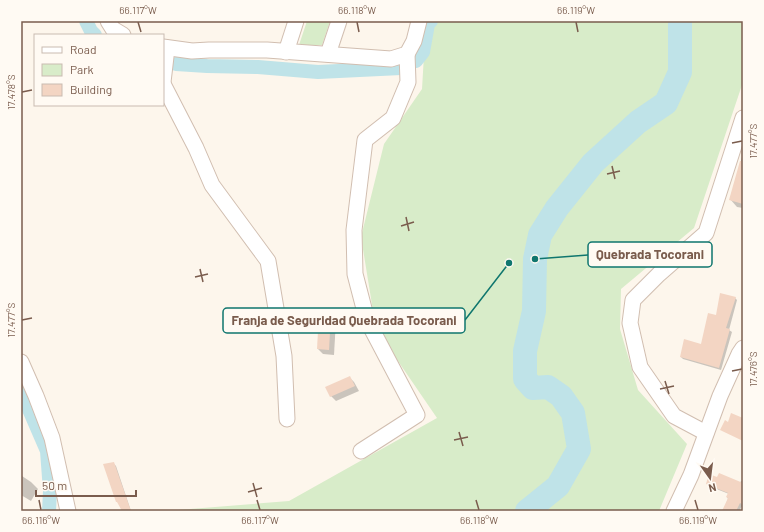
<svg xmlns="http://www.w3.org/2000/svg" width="764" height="532" viewBox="0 0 764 532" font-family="Barlow,sans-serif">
<rect width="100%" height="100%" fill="#fdf6ec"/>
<g fill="#d8ecc9">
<polygon points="307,21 330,21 322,45 299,45"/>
<polygon points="426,21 743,21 743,82 694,228 621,289 620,329 638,390 687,444 659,511 165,511 289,501 437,418 376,329 361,237 384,144 422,89"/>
</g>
<g fill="#0003">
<polygon points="742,157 743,157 743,208 737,207 730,199"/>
<polygon points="735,298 737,300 729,330 732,332 721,370 683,359 681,357 702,345"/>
<polygon points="320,314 331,315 336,320 334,355 323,354 318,349"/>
<polygon points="349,377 354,382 359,391 336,401 331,396"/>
<polygon points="114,464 116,466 131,511 123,511"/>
<polygon points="22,476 31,482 38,489 31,501 21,495 21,479"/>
<polygon points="718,478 740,483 741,481 743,482 743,505 739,511 723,511 728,499 727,497 729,494 709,486 707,483"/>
</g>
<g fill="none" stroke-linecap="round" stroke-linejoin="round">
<g stroke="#bfe3e8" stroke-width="14">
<polyline points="86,21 91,31 95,35"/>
<polyline points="416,61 423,52 428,24 431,21"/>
<polyline points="176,64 207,66 258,67 318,72 401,68"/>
<polyline points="21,391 47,451 50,491 49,511"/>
</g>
<polyline stroke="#bfe3e8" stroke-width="24" points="527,511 558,486 579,449 573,413 561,396 548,387 533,388 525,379 525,351 534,311 535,259 540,235 557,208 593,163 638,122 666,103 680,72 680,21"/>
</g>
<g fill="#f3d5c3">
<polygon points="740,161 743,161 743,204 729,200"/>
<polygon points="720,293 736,297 726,328 730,329 719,368 680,357 684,339 701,344 708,313 716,315"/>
<polygon points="319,313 331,314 329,350 317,349"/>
<polygon points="350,376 355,386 330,397 325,387"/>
<polygon points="731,413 743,418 743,441 720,430 725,420 728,422"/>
<polygon points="114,462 131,511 122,511 117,502 116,502 103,464"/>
<polygon points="719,473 743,483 743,505 740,503 736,511 722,511 728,498 726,497 728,493 706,484 709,474 717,477"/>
</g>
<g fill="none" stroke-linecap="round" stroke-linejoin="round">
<defs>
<g id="minor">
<polyline points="108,21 113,29 123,35"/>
<polyline points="163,47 192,51 209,50 267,50 391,59 407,54 414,41 419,21"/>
<polyline points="286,52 296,21"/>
<polyline points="328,54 339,21"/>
<polyline points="163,82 167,48"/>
<polyline points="163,84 196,148 212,185 268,261 284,356 287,419"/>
<polyline points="21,362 36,396 52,438 68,511"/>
<polyline points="706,433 674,416 640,367 630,323 633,300 659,274 706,233 743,118"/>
<polyline points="361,451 417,415 367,320 355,274 354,230 365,140 393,118 408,82 407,54"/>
<polyline points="674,511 691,475 720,396 739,354 743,348"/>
</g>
</defs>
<use href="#minor" stroke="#d1beb0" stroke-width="17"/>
<use href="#minor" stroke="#fff" stroke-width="15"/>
</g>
<path fill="none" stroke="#7a5c4d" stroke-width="1.5" d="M138,22L141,32M357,22L359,32M576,22L578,32M22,92L32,90M732,143L742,141M612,166L615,179M607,174L620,171M406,217L409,231M401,226L414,222M200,269L203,282M195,277L208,274M22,320L32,318M732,371L742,369M665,381L669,394M660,389L674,386M459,432L463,446M454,440L468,437M253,483L257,497M248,492L262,488M39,500L41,510M257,500L260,510M476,500L479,510M695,500L698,510"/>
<path fill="none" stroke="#0f766e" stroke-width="1.5" d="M535 259L588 255M509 263L465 320"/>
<g fill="#0f766e" stroke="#fffaf3" stroke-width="1.5">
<circle cx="535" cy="259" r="4"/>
<circle cx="509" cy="263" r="4"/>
</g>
<g fill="#fffaf3" stroke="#0f766e" stroke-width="1.5">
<rect x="588" y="242" width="124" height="25" rx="4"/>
<rect x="223" y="308" width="242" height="25" rx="4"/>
</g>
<g font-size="13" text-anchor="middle" font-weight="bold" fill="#7a5c4d">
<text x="650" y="259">Quebrada Tocorani</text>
<text x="344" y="325">Franja de Seguridad Quebrada Tocorani</text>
</g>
<rect width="764" height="532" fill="none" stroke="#fffaf3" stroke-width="44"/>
<rect x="34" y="34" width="130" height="72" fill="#fffaf3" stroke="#cabbb1"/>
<rect x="42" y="47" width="20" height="6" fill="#ffffff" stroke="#cabbb1"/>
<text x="70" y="54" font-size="12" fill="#7a5c4d">Road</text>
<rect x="42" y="64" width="20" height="12" fill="#d8ecc9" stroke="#cabbb1"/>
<text x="70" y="74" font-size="12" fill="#7a5c4d">Park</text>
<rect x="42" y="84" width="20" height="12" fill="#f3d5c3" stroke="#cabbb1"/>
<text x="70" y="94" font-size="12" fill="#7a5c4d">Building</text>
<g transform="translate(710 478) rotate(166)" stroke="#fffaf3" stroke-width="3" paint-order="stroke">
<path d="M0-3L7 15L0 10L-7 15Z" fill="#7a5c4d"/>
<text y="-6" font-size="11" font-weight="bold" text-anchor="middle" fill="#7a5c4d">N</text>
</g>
<path d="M36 490v6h100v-6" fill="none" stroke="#7a5c4d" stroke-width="2"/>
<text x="42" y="490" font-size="12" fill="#7a5c4d" stroke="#fffaf3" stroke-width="3" paint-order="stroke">50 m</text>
<rect x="22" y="22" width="720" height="488" fill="none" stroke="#7a5c4d" stroke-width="1.5"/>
<g font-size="10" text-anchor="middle" fill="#7a5c4d">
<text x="138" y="14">66.117°W</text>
<text x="357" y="14">66.118°W</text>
<text x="576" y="14">66.119°W</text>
<text transform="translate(11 92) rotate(-90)" y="4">17.478°S</text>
<text transform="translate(753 141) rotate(-90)" y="4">17.477°S</text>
<text transform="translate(11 320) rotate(-90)" y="4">17.477°S</text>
<text transform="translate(753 369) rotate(-90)" y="4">17.476°S</text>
<text x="41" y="524">66.116°W</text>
<text x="260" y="524">66.117°W</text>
<text x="479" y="524">66.118°W</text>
<text x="698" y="524">66.119°W</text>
</g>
</svg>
